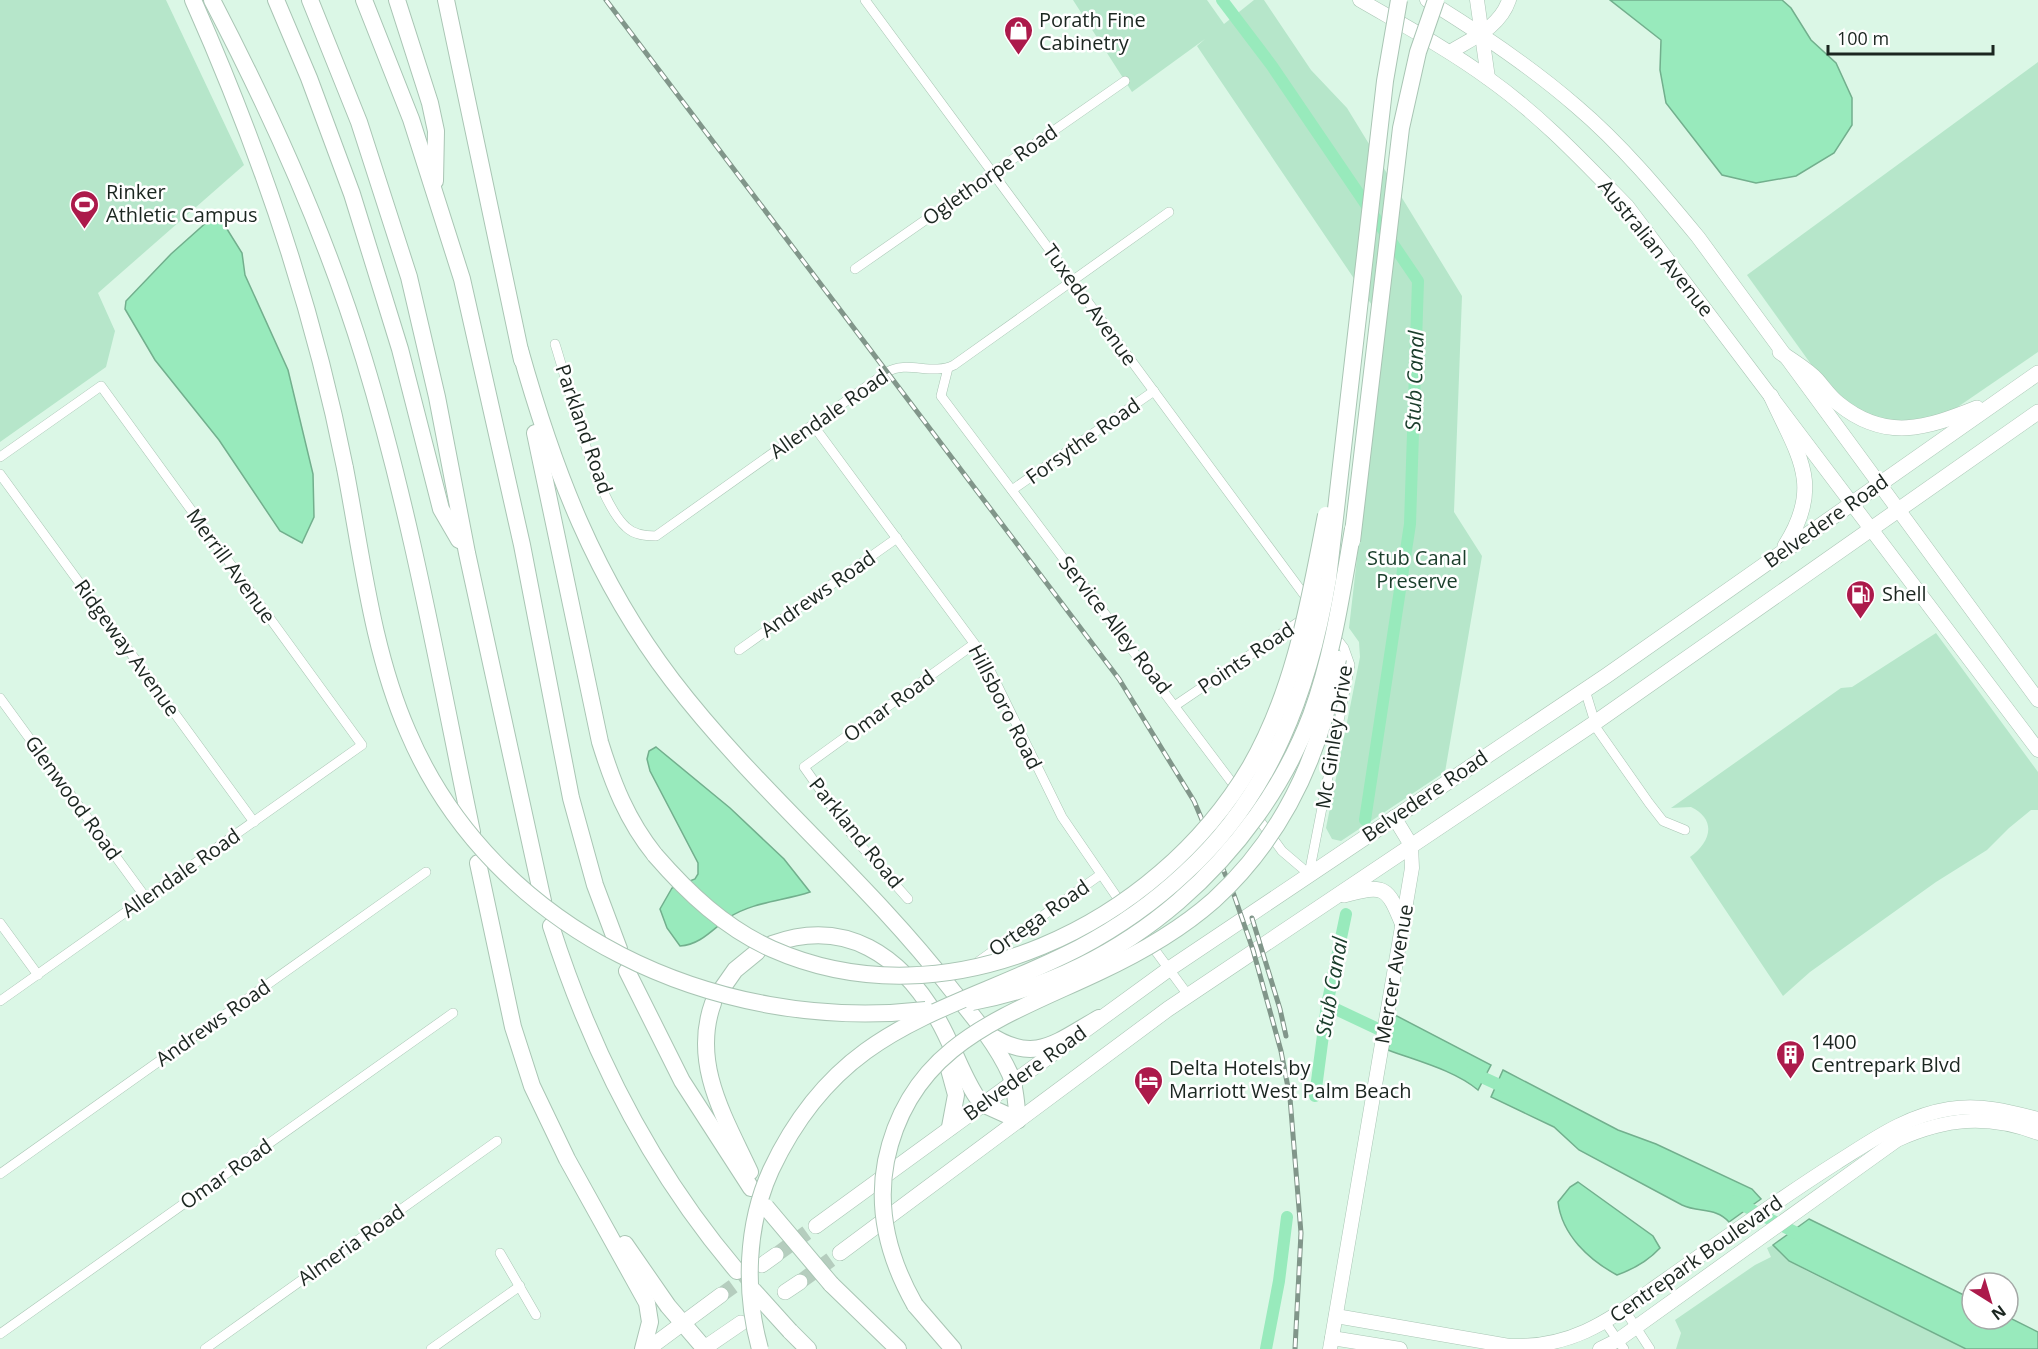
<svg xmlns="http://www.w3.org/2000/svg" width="2038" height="1349" viewBox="0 0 2038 1349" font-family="'Open Sans',sans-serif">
<rect width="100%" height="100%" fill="#dbf7e6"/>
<g fill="#b6e6ca">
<polygon points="0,0 166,0 244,165 98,293 115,331 106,367 0,442"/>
<polygon points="1073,0 1207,0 1224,24 1254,0 1264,0 1311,70 1347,108 1462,296 1454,512 1482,556 1445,772 1341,841 1332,839 1326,828 1360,657 1359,642 1349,628 1384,323 1197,46 1205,39 1132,92"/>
<polygon points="2038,62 2038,352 1946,415 1900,424 1863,414 1826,385 1747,275"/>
<path d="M1936,633L2038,772V810H2031L2009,828L1987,850L1936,882L1810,972L1783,996L1690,857C1710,843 1718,820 1691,807L1671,808L1841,688L1852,687Z"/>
<polygon points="1773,1245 1789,1261 1807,1271 1966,1349 1676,1349 1681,1333 1675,1320 1755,1265 1771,1257 1767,1248"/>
</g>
<g fill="#98eabc" stroke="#72af8d" stroke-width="1.5">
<polygon points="1610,0 1782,0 1791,8 1811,40 1836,63 1852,98 1852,125 1834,153 1796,176 1756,183 1722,175 1666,103 1660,70 1661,40"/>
<polygon points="217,213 242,253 245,275 288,370 313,474 314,517 302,543 280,531 219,440 155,360 125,309 126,301 171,254"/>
<path d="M656,747L730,808L784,859L810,892C783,901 752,902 728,918C713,929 700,945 680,946L667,928L660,909L672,888L695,879L698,874V863L650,771L647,759L649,751Z"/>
<path d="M1393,1014L1491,1065L1478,1090C1454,1070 1417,1061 1388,1050Z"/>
<path d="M1503,1070L1618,1130L1656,1144L1752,1189L1761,1199L1729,1222C1716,1207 1699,1213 1682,1205L1579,1150L1554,1127L1491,1097Z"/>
<path d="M1578,1182L1653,1236L1660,1248C1648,1261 1634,1269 1617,1275C1589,1260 1562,1235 1558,1202L1570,1187Z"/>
<polygon points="1809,1219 1972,1299 1972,1319 2008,1317 2038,1332 2038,1349 1966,1349 1789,1261 1773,1245"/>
</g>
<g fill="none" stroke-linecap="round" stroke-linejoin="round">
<g stroke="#98eabc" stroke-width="12">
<polyline points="1222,0 1272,66 1418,281 1410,524 1365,820"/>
<polyline points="1327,1005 1393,1036"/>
<polyline points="1471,1072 1510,1090"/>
<polyline points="1315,1096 1327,1005 1346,914"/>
<polyline points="1735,1201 1808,1239"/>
<polyline points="1266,1349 1279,1281 1287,1217"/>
</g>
<g stroke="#b5cdbe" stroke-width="15" stroke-dasharray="15 8" stroke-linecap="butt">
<polyline points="776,1255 816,1226"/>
<polyline points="800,1282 840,1253"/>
<polyline points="721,1295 757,1269"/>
</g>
<defs>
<g id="street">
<polyline points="865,0 1308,600"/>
<polyline points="855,269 1125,81"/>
<path d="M555,344C569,387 595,499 626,527C634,535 645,536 656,536L887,372C907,360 933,376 954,365L1169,212"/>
<polyline points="948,368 941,396 1236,788"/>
<polyline points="813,425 982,654 1062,817 1123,906"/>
<polyline points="0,457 101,386 362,745 0,1001"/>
<polyline points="0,474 254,822"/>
<polyline points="1012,490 1154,391"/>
<polyline points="739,650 897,538"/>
<polyline points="1585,690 1597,729 1649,803 1663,821 1685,830"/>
<polyline points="0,698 146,898"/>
<polyline points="1176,705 1303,619"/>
<polyline points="1255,814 1282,851 1309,874 1350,665 1344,648 1334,635"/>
<polyline points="908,899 855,839 804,767 974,644"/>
<polyline points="0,923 38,975"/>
<polyline points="1138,927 1188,995"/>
<polyline points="979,961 1100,875"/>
<polyline points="0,1174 426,872"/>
<polyline points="500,1253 536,1315"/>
<polyline points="1624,1309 1650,1349"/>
<polyline points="1605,1322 1624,1349"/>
<polyline points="0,1334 453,1013"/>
<polyline points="205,1349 497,1141"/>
<polyline points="431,1349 520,1286"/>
</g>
<g id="secondary">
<path d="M1360,0C1403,25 1448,49 1489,79C1541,116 1583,161 1627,206L2038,750"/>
<path d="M1427,0C1479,32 1530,66 1576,106C1622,145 1660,191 1698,237L2038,700"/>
<polyline points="1477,0 1488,78"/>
<path d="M1450,52C1473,38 1500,27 1509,0"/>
<path d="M1336,1316L1509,1346C1574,1348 1609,1320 1660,1284C1718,1243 1776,1201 1836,1163C1873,1140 1905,1116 1949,1109C1980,1104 2008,1111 2038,1119"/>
<polyline points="1332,1338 1400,1349"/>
<polyline points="1330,1349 1412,868 1411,845 1394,817"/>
<path d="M1600,1349L1618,1340L1897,1140C1946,1118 1987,1114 2038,1133"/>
</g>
<g id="primary">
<path d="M1780,352C1792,361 1807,369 1817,380C1824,388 1830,397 1839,404C1886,442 1927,428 1977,408"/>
<path d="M1771,396C1798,455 1824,485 1785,546"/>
<path d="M1344,895C1385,884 1387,886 1403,925"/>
<polyline points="816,1226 1169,969 1606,676 2038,373"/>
<polyline points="840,1253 1168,1009 1596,722 2038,412"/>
<polyline points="762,1265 776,1255"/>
<polyline points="785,1292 800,1282"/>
<polyline points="648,1349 721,1295"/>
<polyline points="703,1349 741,1323"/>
</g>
<g id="highway">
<path d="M193,0C260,151 313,306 345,468"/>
<path d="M212,0C272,115 326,234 364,359C411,513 439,673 472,832"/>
<polyline points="276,0 309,78 352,194 400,349 441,509 459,540"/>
<polyline points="310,0 359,122 409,277 437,397 467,553 543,901"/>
<polyline points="364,0 411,119 462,279 522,545 571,798 595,885 619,949"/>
<polyline points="397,0 430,103 436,131 435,181"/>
<polyline points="446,0 522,360"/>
<path d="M520,350C554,471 595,579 672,680C756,790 866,879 951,989C972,1015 996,1043 1010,1074C1016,1087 1016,1105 1018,1120"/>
<path d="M535,433L600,742C613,784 627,820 655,855"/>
<polyline points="478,863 513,1027 532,1086 567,1159 647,1303 650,1322 643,1349"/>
<path d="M551,926C591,1051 652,1171 737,1271"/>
<path d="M772,944C846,917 901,956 937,1018C952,1043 960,1071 976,1096L987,1106L1018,1120"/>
<polyline points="627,971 682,1081 751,1188"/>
<polyline points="721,990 735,970 757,952"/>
<path d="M713,1003C691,1064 725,1118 750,1172"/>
<path d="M987,1033C1034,1065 1055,1043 1099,1018"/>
<polyline points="947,1062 956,1095 950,1127"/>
<polyline points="625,1244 668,1306 705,1349"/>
<polyline points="831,1284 898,1349"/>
<polyline points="915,1305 953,1349"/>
<polyline points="790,1331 808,1349"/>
</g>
</defs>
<use href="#street" stroke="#a9c5b4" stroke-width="10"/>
<use href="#secondary" stroke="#a9c5b4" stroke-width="15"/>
<use href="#primary" stroke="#a9c5b4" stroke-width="16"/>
<use href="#highway" stroke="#a9c5b4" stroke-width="18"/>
<use href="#street" stroke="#fff" stroke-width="9"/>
<use href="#secondary" stroke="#fff" stroke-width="14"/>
<use href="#primary" stroke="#fff" stroke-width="15"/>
<use href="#highway" stroke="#fff" stroke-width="16"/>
<defs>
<g id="rail">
<polyline points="606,0 1119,679 1194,801 1234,895 1253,950 1281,1051 1290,1098 1301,1233 1295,1349"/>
<polyline points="1252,918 1280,1009 1286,1036"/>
</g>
</defs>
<use href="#rail" stroke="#81968a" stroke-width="5"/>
<use href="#rail" stroke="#fff" stroke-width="3" stroke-dasharray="9" stroke-linecap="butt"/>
<defs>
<g id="highway-bridge">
<path d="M345,468C362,556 372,650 408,732C493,932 717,1034 926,1010"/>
<polyline points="1352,541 1401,128 1418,52 1436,0"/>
<path d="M655,855C688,893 725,928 772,949C948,1027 1157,924 1250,767C1295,689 1309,602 1326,515"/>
<path d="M972,1002C1124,975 1257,857 1311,715C1333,655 1342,592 1353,529"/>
<polyline points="766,1207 831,1284"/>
<polyline points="753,1290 790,1331"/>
<path d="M915,1305C890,1261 876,1212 886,1161C910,1044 1004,1017 1099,972C1140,953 1180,930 1214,900C1285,835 1322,752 1338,659"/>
<path d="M760,1349C744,1292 746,1225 771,1170C841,1021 948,1015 1079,948C1117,928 1153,903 1185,873C1271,795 1309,691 1328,579L1385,81L1399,0"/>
</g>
</defs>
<use href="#highway-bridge" stroke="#a9c5b4" stroke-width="18" stroke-linecap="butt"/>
<use href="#highway-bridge" stroke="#fff" stroke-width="16"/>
</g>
<defs>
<symbol id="shop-pin" viewBox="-11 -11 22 30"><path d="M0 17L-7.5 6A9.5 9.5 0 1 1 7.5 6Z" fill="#ac1a4b" stroke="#fff"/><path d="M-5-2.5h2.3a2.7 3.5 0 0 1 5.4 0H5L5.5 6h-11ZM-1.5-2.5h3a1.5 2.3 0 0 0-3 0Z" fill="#fff"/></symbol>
<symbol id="stadium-pin" viewBox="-11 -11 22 30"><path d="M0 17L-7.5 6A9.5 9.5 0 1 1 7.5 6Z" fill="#ac1a4b" stroke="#fff"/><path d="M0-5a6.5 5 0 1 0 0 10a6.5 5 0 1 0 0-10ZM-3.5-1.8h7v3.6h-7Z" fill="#fff"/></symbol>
<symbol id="fuel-pin" viewBox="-11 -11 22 30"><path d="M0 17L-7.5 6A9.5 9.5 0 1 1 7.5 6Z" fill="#ac1a4b" stroke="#fff"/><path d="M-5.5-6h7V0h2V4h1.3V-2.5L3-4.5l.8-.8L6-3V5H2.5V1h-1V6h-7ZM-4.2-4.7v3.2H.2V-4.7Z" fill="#fff"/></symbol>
<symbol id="building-pin" viewBox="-11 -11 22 30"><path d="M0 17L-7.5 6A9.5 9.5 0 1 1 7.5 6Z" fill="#ac1a4b" stroke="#fff"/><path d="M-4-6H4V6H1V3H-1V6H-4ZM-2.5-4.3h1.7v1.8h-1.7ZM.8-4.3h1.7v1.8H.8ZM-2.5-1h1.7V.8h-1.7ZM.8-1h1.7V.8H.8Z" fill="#fff"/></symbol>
<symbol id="hotel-pin" viewBox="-11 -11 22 30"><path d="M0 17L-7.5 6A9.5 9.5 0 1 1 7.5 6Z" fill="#ac1a4b" stroke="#fff"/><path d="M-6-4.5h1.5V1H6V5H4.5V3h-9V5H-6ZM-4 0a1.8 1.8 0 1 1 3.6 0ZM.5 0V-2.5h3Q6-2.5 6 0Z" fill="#fff"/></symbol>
</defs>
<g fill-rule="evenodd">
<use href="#shop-pin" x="1002" y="14" width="33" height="45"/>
<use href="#stadium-pin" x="68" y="188" width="33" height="45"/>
<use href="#fuel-pin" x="1844" y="578" width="33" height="45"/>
<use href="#building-pin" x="1774" y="1038" width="33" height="45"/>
<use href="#hotel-pin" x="1132" y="1064" width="33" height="45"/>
</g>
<g text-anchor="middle" stroke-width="5" stroke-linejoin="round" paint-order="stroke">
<g font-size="20" fill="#1b2620" stroke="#fff" text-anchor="start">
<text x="1039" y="27">Porath Fine<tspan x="1039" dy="23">Cabinetry</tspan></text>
<text x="106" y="199">Rinker<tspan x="106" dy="23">Athletic Campus</tspan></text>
<text x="1882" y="601">Shell</text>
<text x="1811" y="1049">1400<tspan x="1811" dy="23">Centrepark Blvd</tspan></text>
<text x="1169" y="1075">Delta Hotels by<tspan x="1169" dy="23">Marriott West Palm Beach</tspan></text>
</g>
<g font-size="20" fill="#1b2620" stroke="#fff">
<text transform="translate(990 175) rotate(-35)" y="7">Oglethorpe Road</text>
<text transform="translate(1656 248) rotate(51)" y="7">Australian Avenue</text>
<text transform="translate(1090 305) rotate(54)" y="7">Tuxedo Avenue</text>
<text transform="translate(829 414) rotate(-35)" y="7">Allendale Road</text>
<text transform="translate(584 429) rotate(71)" y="7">Parkland Road</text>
<text transform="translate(1083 441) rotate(-35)" y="7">Forsythe Road</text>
<text transform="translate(1826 521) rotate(-35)" y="7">Belvedere Road</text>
<text transform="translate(231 566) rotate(54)" y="7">Merrill Avenue</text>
<text transform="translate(818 594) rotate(-35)" y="7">Andrews Road</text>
<text transform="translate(1115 625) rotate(52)" y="7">Service Alley Road</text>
<text transform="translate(127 648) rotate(54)" y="7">Ridgeway Avenue</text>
<text transform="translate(1246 658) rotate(-34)" y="7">Points Road</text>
<text transform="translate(889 706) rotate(-36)" y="7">Omar Road</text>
<text transform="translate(1005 707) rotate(63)" y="7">Hillsboro Road</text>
<text transform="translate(1334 737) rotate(-81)" y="7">Mc Ginley Drive</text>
<text transform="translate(1425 796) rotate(-34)" y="7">Belvedere Road</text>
<text transform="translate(73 798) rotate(54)" y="7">Glenwood Road</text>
<text transform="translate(856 833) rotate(51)" y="7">Parkland Road</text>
<text transform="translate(181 873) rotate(-35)" y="7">Allendale Road</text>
<text transform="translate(1039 918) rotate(-35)" y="7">Ortega Road</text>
<text transform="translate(1394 974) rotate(-80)" y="7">Mercer Avenue</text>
<text transform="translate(213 1023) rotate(-35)" y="7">Andrews Road</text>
<text transform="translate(1025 1073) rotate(-36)" y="7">Belvedere Road</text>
<text transform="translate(226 1174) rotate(-35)" y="7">Omar Road</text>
<text transform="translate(351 1245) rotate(-35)" y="7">Almeria Road</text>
<text transform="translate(1696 1259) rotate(-35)" y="7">Centrepark Boulevard</text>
</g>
<g font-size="20" fill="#1a3e2b" stroke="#fff">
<text x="1417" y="565">Stub Canal<tspan x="1417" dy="23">Preserve</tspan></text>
</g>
<g font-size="21" font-style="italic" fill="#1a3d2b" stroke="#fff">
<text transform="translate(1415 381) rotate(-88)" y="7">Stub Canal</text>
<text transform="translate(1332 987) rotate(-80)" y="7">Stub Canal</text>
</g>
</g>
<g transform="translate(1990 1301) rotate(143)"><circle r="28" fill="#ffffff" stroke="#a4a8a6" stroke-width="1.5"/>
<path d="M0-4.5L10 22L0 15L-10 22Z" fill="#ac1a4b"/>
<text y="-9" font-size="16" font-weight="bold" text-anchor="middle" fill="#1b2620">N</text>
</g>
<path d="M1828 45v9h165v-9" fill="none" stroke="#1b2620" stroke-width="3"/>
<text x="1837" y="45" font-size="18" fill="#1b2620" stroke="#ffffff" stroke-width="4.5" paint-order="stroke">100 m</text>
</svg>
